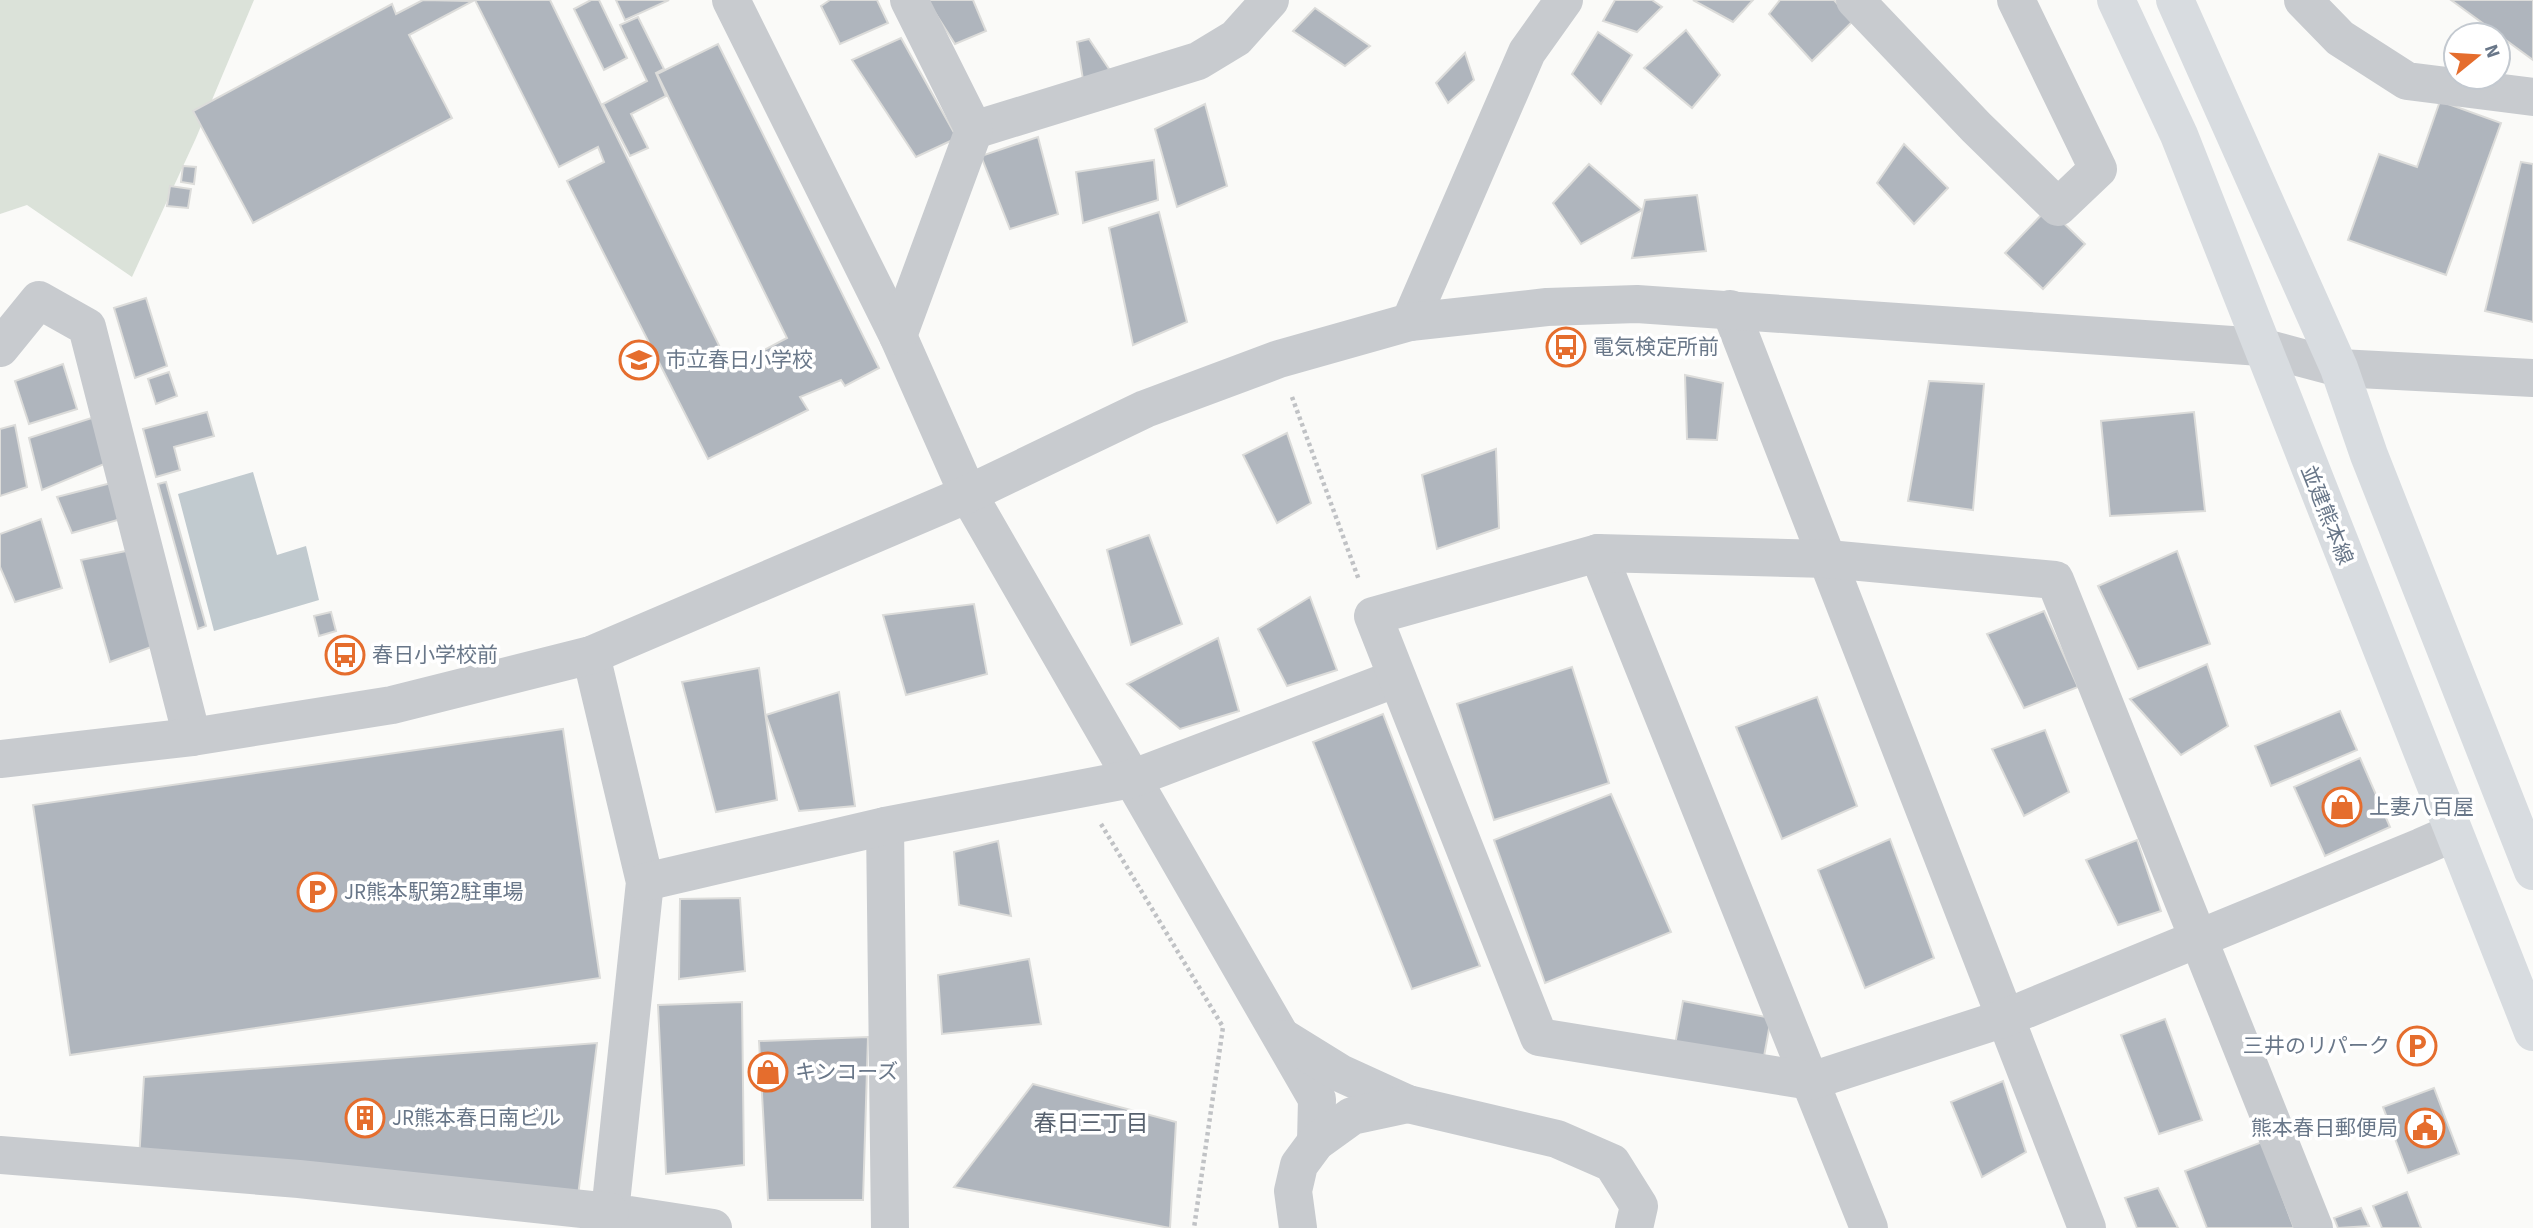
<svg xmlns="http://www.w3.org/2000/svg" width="2533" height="1228" viewBox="0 0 2533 1228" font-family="'Source Sans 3','Noto Sans JP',sans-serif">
<rect width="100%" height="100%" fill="#fafaf8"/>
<polygon fill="#dbe2d9" points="0,0 254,0 196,138 132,277 27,205 0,214"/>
<polygon fill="#c1cacf" points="253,472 277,555 306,546 319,600 214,631 178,494"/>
<g fill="#afb5bd" stroke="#dcdcda" stroke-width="2">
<polygon points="423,0 473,1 409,35 452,118 253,223 193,111 392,4 396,14"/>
<polygon points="475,0 550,0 730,368 787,338 657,74 718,44 879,368 845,386 841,380 800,397 808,410 708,459 567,181 604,162 598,147 559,167"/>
<polygon points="591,0 599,0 627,58 604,70 574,9"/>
<polygon points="616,0 669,0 625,20"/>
<polygon points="830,0 877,0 888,23 840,44 821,6"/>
<polygon points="927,0 973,0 986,31 955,44"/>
<polygon points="1615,0 1652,0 1662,7 1637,32 1603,21"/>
<polygon points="1693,0 1753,0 1733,22"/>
<polygon points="1780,0 1834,0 1853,21 1812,61 1769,14"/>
<polygon points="2451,0 2533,0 2533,60"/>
<polygon points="1315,8 1370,46 1345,66 1293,31"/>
<polygon points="638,17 664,69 656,73 666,96 631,114 648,148 630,156 603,104 647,81 620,25"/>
<polygon points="1686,30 1720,75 1692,108 1644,68"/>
<polygon points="1598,32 1632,55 1601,104 1572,74"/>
<polygon points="901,38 957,138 916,157 852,60"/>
<polygon points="1089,39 1111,72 1084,86 1077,42"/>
<polygon points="1465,53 1474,80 1448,103 1436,83"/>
<polygon points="2440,101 2501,123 2446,275 2348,240 2379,154 2417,167"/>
<polygon points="1205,104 1227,186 1177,207 1155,129"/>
<polygon points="1038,137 1058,214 1010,229 981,156"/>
<polygon points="1904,144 1948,188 1914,224 1877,183"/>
<polygon points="1154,160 1158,200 1083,223 1076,172"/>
<polygon points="2521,162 2533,164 2533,322 2485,311"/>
<polygon points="1589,164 1642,210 1581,244 1553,203"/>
<polygon points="183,166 196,167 194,184 181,182"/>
<polygon points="170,186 191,189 188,208 167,206"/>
<polygon points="1697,195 1706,251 1632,258 1645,200"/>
<polygon points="2048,208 2085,244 2043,289 2005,253"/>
<polygon points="1159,212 1187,322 1133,345 1109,228"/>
<polygon points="146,298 167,366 135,378 114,308"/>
<polygon points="63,364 77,409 29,424 15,381"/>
<polygon points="169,372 177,396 156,404 148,379"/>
<polygon points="1685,375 1723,383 1717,440 1687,439"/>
<polygon points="1929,381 1984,384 1973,510 1908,501"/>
<polygon points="207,412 214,436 174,447 180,470 156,477 143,429"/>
<polygon points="2194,412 2205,511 2110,516 2101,421"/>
<polygon points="98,416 121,457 42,490 29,438"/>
<polygon points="15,425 27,487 0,496 0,429"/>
<polygon points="1287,433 1311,503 1277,523 1243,455"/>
<polygon points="1496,449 1499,528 1437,549 1422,475"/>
<polygon points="115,482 121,519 72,533 57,497"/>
<polygon points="166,482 206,626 198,629 158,484"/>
<polygon points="41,519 62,588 15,602 0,567 0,534"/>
<polygon points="1149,535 1182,624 1131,645 1107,550"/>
<polygon points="131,550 154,646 110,662 81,560"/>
<polygon points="2177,551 2210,644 2138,669 2098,586"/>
<polygon points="1310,597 1337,670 1287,686 1258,629"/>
<polygon points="974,604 987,674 906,695 883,615"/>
<polygon points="2044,611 2078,687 2024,708 1987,634"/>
<polygon points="331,612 336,631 319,636 314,616"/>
<polygon points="1218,638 1239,711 1180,729 1127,684"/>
<polygon points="2207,664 2228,726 2181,755 2130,699"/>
<polygon points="1572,667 1609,783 1494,820 1457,704"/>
<polygon points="759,668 777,800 716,812 682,682"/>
<polygon points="839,692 855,806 799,811 766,715"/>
<polygon points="1817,697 1857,806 1782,839 1736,727"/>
<polygon points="2340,711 2357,750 2271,786 2255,746"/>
<polygon points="1383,714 1480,966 1412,989 1313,742"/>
<polygon points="563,729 600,978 70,1055 33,805"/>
<polygon points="2045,730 2069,792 2024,816 1992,749"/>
<polygon points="2360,758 2390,827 2325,856 2294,787"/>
<polygon points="1611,794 1671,932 1545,983 1494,840"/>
<polygon points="1890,839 1934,958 1865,988 1818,870"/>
<polygon points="2137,840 2161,911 2118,925 2086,860"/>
<polygon points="998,841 1011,916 959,905 954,852"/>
<polygon points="740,898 745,971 679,979 680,899"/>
<polygon points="1029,959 1041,1024 942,1034 938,975"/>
<polygon points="1683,1001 1771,1018 1763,1062 1675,1045"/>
<polygon points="742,1002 744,1165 666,1174 658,1005"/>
<polygon points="2165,1019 2202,1120 2159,1134 2121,1035"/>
<polygon points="868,1037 863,1200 768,1200 759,1041"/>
<polygon points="597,1043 577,1204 139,1160 144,1077"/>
<polygon points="2003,1081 2026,1152 1982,1177 1951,1102"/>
<polygon points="1033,1084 1176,1122 1170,1228 954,1187"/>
<polygon points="2434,1088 2459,1154 2408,1173 2383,1107"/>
<polygon points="2262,1142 2294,1228 2207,1228 2185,1171"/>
<polygon points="2158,1188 2178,1228 2137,1228 2125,1198"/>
<polygon points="2407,1192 2421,1228 2382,1228 2373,1206"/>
<polygon points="2361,1208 2369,1226 2338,1228 2334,1218"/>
</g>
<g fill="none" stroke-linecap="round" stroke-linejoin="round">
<g stroke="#c0c2c5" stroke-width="4.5" stroke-dasharray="3.5 3.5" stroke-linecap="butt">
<polyline points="1292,397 1359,580"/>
<polyline points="1101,824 1223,1027 1194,1228"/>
</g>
<g stroke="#c8cbcf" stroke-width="38">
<polyline points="731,0 898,336 968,494 1317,1099 1316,1142"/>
<polyline points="1855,0 1976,127 2058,207 2098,169 2016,0"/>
<polyline points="2303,0 2340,38 2407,81 2533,97"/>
<polyline points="974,130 1198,61 1236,38 1270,0"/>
<polyline points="1730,309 2087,1228"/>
<polyline points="1410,322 1527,52 1564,0"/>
<polyline points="898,336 974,130 909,0"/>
<polyline points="0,348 39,300 87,327 192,737"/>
<polyline points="1598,553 1869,1228"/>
<polyline points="591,655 645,882 610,1212 713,1228"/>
<polyline points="0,759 192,737 392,705 591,655 968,494 1145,409 1279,359 1410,322 1547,307 1637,304 2261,347 2339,368 2533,378"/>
<polyline points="885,826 890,1228"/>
<polyline points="645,882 885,826 1131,779 1397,678"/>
<polyline points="1285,1039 1340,1073 1408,1104 1557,1139 1612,1163 1639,1206 1634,1228"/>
<polyline points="0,1155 299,1179 610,1212"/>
<polyline points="1298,1228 1293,1191 1299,1165 1316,1142 1352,1116 1408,1104"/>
<polyline points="2314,1228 2055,580 1828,559 1598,553 1373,616 1539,1037 1811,1081 2005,1018 2421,847 2453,833"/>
</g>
<g stroke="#d8dce0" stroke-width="38">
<polyline points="2116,0 2179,135 2533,1032"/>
<polyline points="2175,0 2339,368 2369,455 2533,871"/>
</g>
</g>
<defs>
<symbol id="bus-ring" viewBox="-11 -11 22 22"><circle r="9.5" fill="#fff" stroke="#e56d2d" stroke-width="1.5"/><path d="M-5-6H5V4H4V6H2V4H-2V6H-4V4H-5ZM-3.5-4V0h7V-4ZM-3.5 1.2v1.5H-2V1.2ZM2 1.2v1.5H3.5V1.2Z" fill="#e56d2d"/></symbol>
<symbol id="school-ring" viewBox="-11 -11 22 22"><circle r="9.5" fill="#fff" stroke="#e56d2d" stroke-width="1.5"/><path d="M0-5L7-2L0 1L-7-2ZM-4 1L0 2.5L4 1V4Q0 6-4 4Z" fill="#e56d2d"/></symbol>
<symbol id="shop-ring" viewBox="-11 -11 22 22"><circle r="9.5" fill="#fff" stroke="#e56d2d" stroke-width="1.5"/><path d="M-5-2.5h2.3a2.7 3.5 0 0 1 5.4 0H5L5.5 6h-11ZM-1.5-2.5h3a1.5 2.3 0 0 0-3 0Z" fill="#e56d2d"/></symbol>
<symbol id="parking-ring" viewBox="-11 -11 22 22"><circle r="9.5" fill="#fff" stroke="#e56d2d" stroke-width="1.5"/><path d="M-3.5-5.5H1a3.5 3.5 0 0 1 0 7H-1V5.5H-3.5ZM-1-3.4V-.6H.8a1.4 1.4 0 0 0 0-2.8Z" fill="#e56d2d"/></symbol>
<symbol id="building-ring" viewBox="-11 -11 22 22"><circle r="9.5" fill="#fff" stroke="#e56d2d" stroke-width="1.5"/><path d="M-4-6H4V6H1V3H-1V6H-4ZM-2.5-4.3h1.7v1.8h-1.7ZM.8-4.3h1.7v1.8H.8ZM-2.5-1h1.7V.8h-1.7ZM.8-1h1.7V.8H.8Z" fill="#e56d2d"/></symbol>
<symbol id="civic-ring" viewBox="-11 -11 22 22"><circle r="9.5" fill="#fff" stroke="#e56d2d" stroke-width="1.5"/><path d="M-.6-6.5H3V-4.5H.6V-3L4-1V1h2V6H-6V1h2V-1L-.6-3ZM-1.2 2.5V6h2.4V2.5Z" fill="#e56d2d"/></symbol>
</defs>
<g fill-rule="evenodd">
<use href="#bus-ring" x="1544" y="325" width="44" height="44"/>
<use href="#school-ring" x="617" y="338" width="44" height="44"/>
<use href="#bus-ring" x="323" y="633" width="44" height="44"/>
<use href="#shop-ring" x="2320" y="785" width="44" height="44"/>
<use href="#parking-ring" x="295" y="870" width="44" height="44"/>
<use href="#parking-ring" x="2395" y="1024" width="44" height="44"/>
<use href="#shop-ring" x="746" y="1050" width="44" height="44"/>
<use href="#building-ring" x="343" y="1096" width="44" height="44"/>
<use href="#civic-ring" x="2403" y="1106" width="44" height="44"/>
</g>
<g text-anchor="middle" stroke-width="7" stroke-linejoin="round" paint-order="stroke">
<g font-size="21" fill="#697789" stroke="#fff" text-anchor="start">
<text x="1593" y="354">電気検定所前</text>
<text x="666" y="367">市立春日小学校</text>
<text x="372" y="662">春日小学校前</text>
<text x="2369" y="814">上妻八百屋</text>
<text x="344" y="899">JR熊本駅第2駐車場</text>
<text x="2390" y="1053" text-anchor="end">三井のリパーク</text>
<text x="795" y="1079">キンコーズ</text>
<text x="392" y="1125">JR熊本春日南ビル</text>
<text x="2398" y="1135" text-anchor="end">熊本春日郵便局</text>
</g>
<g font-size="21" fill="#697789" stroke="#fff">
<text transform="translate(2327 515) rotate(68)" y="7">並建熊本線</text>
</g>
<g font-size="23" fill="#57616e" stroke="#fff">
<text x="1091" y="1131">春日三丁目</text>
</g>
</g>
<g transform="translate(2477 56) rotate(72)"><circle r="33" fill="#ffffff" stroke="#c3c9d0" stroke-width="2"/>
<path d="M0-5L12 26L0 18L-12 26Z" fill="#e56d2d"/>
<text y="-10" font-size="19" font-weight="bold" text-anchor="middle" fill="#697789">N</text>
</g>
</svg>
